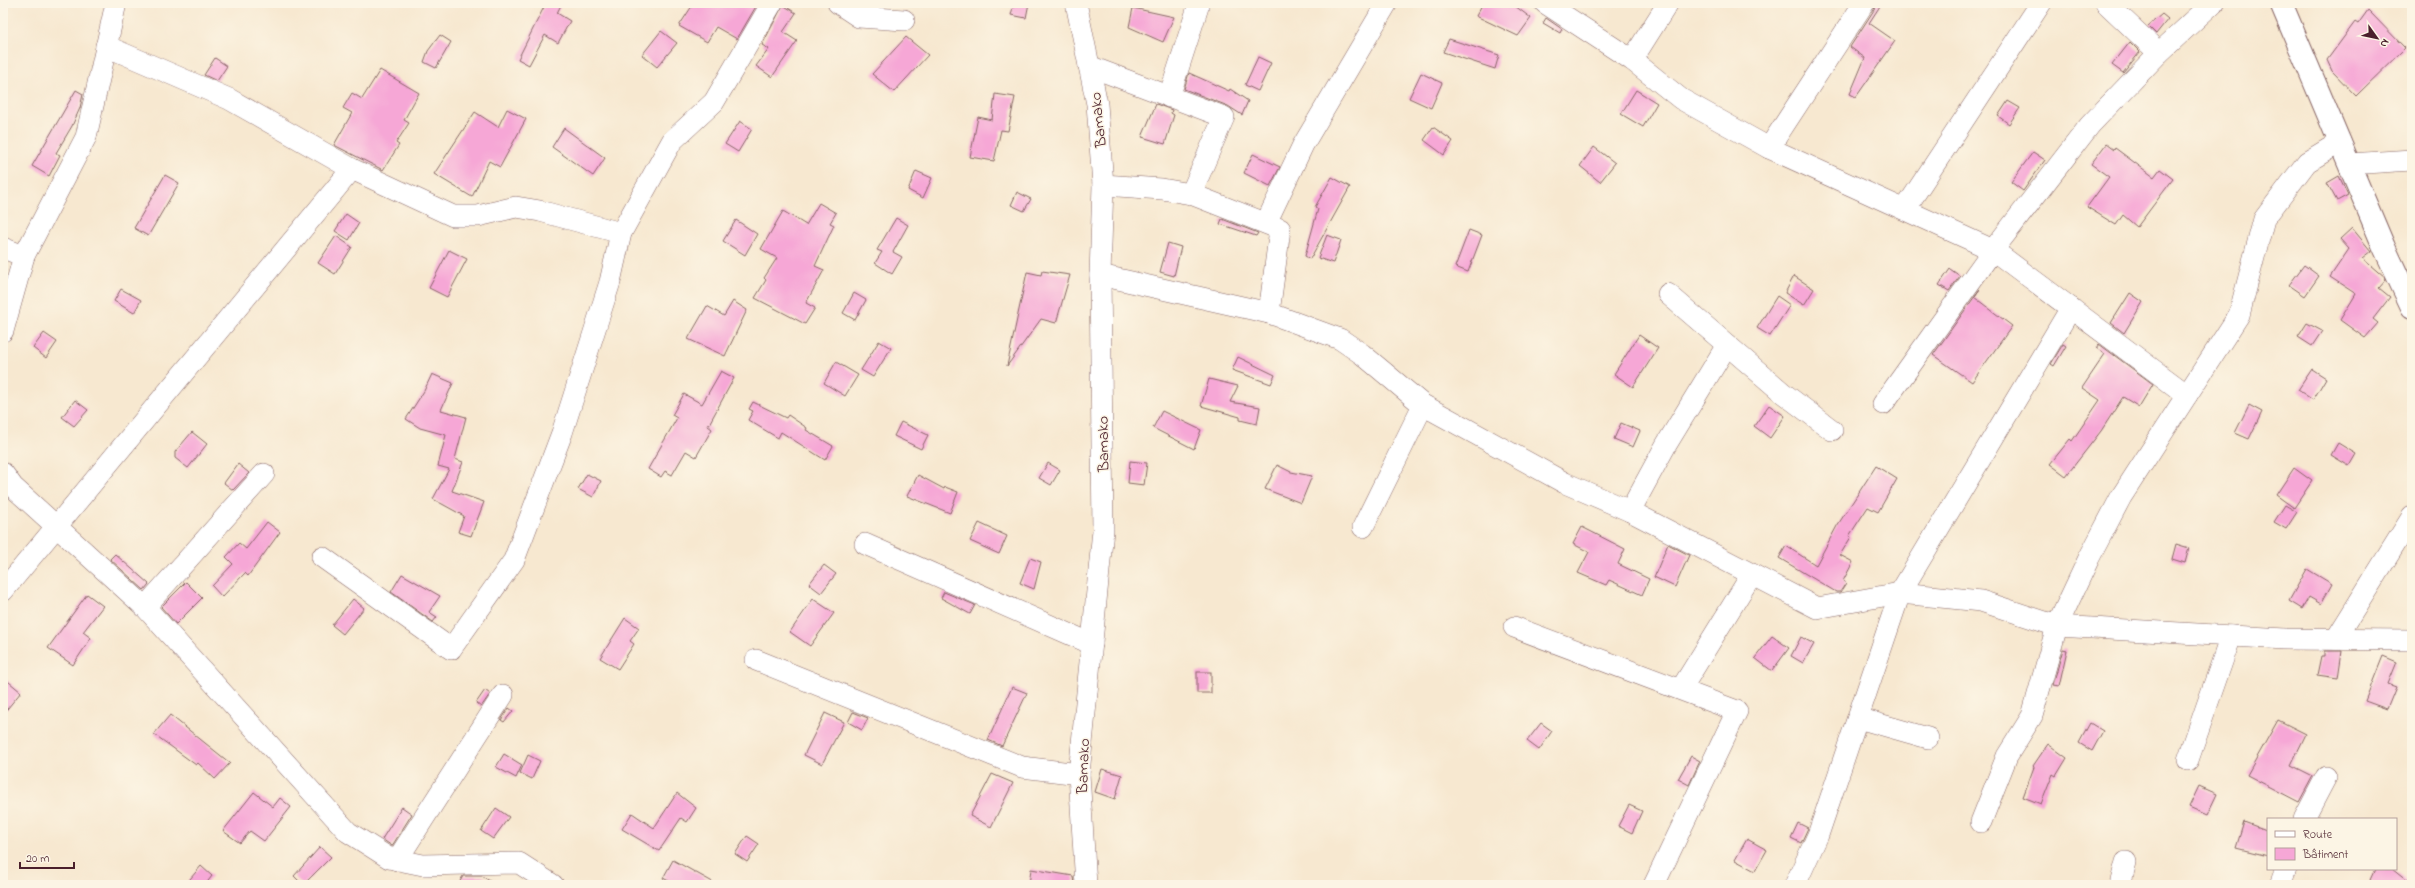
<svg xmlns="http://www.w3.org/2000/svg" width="2415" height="888" viewBox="0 0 2415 888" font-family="'Indie Flower',sans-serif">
<rect width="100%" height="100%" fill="#fcf5e5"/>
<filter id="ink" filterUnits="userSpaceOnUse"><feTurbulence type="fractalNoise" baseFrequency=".025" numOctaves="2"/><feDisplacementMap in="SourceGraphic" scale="8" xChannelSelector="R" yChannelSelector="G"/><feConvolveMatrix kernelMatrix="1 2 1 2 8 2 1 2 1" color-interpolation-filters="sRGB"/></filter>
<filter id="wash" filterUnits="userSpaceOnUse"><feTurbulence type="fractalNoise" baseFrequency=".012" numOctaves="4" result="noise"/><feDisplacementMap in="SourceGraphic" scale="16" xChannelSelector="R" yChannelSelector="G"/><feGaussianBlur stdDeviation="0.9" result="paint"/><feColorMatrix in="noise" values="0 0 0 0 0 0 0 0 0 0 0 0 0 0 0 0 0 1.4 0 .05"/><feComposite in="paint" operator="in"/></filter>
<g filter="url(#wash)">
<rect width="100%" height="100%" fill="#f7e8d0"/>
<g id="blocks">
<g fill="#f6a7d6">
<polygon points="546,3 562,3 557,13 570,21 558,43 545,35 529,65 518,59"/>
<polygon points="694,3 758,3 737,39 716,27 707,42 679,26"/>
<polygon points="1014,3 1029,3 1026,18 1011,15"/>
<polygon points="1483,3 1511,3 1531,18 1518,36 1476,16"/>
<polygon points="1876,3 1882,3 1869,23 1895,41 1856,97 1850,94 1865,58 1850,47 1874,10"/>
<polygon points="783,5 796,13 783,32 797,41 772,77 756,66 769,49 762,45"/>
<polygon points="1133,8 1174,17 1163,42 1129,27"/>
<polygon points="2368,10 2405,48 2356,96 2332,71 2327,60 2355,22 2358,24"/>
<polygon points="2162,14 2168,19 2156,34 2148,26"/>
<polygon points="1546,18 1562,29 1560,33 1543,23"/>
<polygon points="661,31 677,43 657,67 642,55"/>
<polygon points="440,35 451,42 436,68 424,62 428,51"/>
<polygon points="906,37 928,55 894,92 872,74"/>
<polygon points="1449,39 1499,55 1495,69 1443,52"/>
<polygon points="2130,42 2140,52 2123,73 2112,65"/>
<polygon points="1258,57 1271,63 1258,91 1245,85"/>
<polygon points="215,58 227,66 217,81 204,75"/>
<polygon points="380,70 419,93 404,120 409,123 396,143 399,145 383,170 334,145 352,113 343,108 352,93 362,99"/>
<polygon points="1189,73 1229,91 1230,89 1248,101 1242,115 1228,106 1184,89"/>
<polygon points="1421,73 1442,83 1431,108 1409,98"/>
<polygon points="76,90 83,94 80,108 72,126 56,153 60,155 49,176 32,166"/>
<polygon points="1636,90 1657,103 1643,127 1621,114"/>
<polygon points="995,94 1015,97 1008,131 1001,130 994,161 970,157 978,117 992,120"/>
<polygon points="2008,101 2020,108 2009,124 1998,116"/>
<polygon points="1156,104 1172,110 1171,113 1174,115 1165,144 1142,137"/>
<polygon points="507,109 526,119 500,167 489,161 472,197 434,174 475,112 498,127"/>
<polygon points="740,121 752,129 738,152 725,144"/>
<polygon points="1433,127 1453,141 1444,155 1424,140"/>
<polygon points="564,128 605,158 593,176 552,147"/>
<polygon points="2106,144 2114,150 2115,148 2154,177 2160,169 2173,179 2137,227 2123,215 2116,225 2087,207 2109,177 2091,164"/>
<polygon points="1594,147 1615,163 1600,182 1580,166"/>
<polygon points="2033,152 2045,160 2023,191 2011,182"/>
<polygon points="1253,154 1280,167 1270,186 1244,173"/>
<polygon points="916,171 932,178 923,198 908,190"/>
<polygon points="165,175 179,183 148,236 134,228"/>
<polygon points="2339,176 2348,195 2337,201 2327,183"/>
<polygon points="1332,177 1350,187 1310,259 1305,256 1318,209 1315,207"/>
<polygon points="1017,192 1031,199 1024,211 1011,205"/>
<polygon points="819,203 836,213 830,223 834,225 815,266 824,270 806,303 815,308 805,324 755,298 766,280 764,278 777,258 761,249 783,211 806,225"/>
<polygon points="346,214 359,223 349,240 335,231"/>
<polygon points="896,218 908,225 893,252 902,257 892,274 875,263 882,252 877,250"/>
<polygon points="1222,219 1258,233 1256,236 1220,224"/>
<polygon points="736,220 757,234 745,255 723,241"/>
<polygon points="2352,228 2371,251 2362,258 2385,278 2386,280 2379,288 2390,297 2373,319 2378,323 2365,338 2340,320 2356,294 2330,277 2349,249 2340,239"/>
<polygon points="1469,230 1482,235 1468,272 1455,267"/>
<polygon points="1327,235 1341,240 1333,263 1318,258"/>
<polygon points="336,236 352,247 335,274 318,263"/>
<polygon points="1168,243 1181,247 1174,276 1160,272"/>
<polygon points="449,250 467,259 447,297 429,288"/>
<polygon points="2304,265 2319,276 2305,296 2289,285"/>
<polygon points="1950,269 1960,276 1949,291 1939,285"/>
<polygon points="1042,271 1070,275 1056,323 1041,319 1007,366 1027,272 1041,275"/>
<polygon points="1794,276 1814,289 1804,305 1785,293"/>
<polygon points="121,289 141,300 134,313 114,301"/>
<polygon points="1980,289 1974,297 2012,326 1972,382 1933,355"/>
<polygon points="854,293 866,300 855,320 843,313"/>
<polygon points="2130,293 2143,302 2124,333 2111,323"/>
<polygon points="1777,296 1790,305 1770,336 1757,328"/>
<polygon points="733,301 747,310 725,356 688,339 707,306 724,316"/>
<polygon points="2307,323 2322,331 2312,346 2298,337"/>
<polygon points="44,333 57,342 46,358 33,348"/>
<polygon points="1639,335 1658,348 1633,387 1614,374"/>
<polygon points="879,341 891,348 873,377 861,370"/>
<polygon points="2063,344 2066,346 2054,366 2051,364"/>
<polygon points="2099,344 2153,384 2139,407 2123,397 2101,431 2066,476 2050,464 2070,439 2072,441 2100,400 2082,388 2105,354 2096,348"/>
<polygon points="1238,357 1275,375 1271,384 1232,370"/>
<polygon points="836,362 858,375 845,396 824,383"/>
<polygon points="2312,369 2326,378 2313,400 2298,390"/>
<polygon points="721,371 734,378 708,426 712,429 696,457 686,451 672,475 665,471 661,477 648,469 677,418 672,415 684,394 702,404"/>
<polygon points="432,374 453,383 441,410 466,417 455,459 463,462 452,491 484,502 471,536 458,532 464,516 433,499 449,469 438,466 446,435 420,428 406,419 424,391"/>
<polygon points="1209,379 1238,386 1230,402 1260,407 1257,424 1240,420 1240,417 1201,406"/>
<polygon points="75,400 88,410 74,426 62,417"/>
<polygon points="753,402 786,418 788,415 807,428 806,430 833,446 825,460 781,432 778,438 748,420 753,411 749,409"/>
<polygon points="1769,405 1785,416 1770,438 1754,426"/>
<polygon points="2249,405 2262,412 2249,439 2235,433"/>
<polygon points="1162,411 1201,430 1194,449 1153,428"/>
<polygon points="901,422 928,435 921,449 894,436"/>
<polygon points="1621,423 1640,431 1633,447 1614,439"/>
<polygon points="192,432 207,444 188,468 175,458 175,452"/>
<polygon points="2338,443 2356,454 2349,466 2331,455"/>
<polygon points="1130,461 1147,463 1144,485 1128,483"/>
<polygon points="1048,463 1060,470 1051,485 1039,478"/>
<polygon points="238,464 249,473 233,490 224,483"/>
<polygon points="1277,465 1291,472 1312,476 1301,503 1265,489"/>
<polygon points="1876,466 1897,479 1878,512 1868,507 1849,536 1851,537 1840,555 1853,562 1843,581 1846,583 1840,592 1836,592 1779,558 1786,546 1816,565 1837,526"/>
<polygon points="2294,468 2312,481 2294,508 2276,495"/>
<polygon points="587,474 601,481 593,497 578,489"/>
<polygon points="918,475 944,489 945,487 958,492 950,513 907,496"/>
<polygon points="2285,505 2297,512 2286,529 2274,522"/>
<polygon points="267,522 280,532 248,576 245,573 222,597 212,586 233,564 226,557 239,543 246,549"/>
<polygon points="979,523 1007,536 999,554 970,541"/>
<polygon points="1582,527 1625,549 1618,564 1649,579 1642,595 1609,580 1606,585 1578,573 1589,552 1573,544"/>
<polygon points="1668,544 1689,555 1675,587 1654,577"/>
<polygon points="2176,544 2189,548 2185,563 2172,559"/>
<polygon points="115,554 149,584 144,590 110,559"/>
<polygon points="1030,558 1041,562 1034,589 1020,583"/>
<polygon points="824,565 836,574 821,593 809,584"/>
<polygon points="2307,569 2332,584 2321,604 2309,597 2302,609 2289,601"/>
<polygon points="402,574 440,596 429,612 437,617 433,622 391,592"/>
<polygon points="186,582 202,598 176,624 161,607"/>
<polygon points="944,592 975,605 970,614 941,598"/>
<polygon points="87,594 103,606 83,632 91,638 73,665 48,648"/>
<polygon points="353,599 364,608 343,634 332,625"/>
<polygon points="813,599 834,613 810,646 790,632"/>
<polygon points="625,618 639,628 630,641 634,644 618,669 600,658"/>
<polygon points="1772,636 1789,648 1772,671 1755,658"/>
<polygon points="1801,637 1814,644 1803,663 1791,656"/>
<polygon points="2063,649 2067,650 2059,686 2053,685"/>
<polygon points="2324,651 2342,651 2338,678 2317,675 2321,656 2324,656"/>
<polygon points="2383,656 2397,662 2388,684 2396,687 2387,709 2365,701"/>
<rect x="1197" y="672" width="14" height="21"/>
<polygon points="3,677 21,692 3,714"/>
<polygon points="1012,687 1027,693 1002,746 988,740"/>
<polygon points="485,690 490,694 481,707 476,703"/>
<polygon points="509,708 513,711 504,722 501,720"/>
<polygon points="853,712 868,718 862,730 848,722"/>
<polygon points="825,713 844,722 822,764 804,755"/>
<polygon points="170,715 230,763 215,779 198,763 196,765 154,734"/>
<polygon points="2278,720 2306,734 2291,765 2313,776 2299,802 2247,775"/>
<polygon points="1541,723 1552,731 1539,750 1527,741"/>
<polygon points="2090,723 2103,731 2092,751 2079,743"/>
<polygon points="2048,744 2067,758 2056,776 2053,774 2041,804 2023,797 2034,767 2033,766"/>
<polygon points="504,754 522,765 516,778 496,767"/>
<polygon points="528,755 540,761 532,779 520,773"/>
<polygon points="1691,756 1700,761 1689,785 1678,779"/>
<polygon points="1102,769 1122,775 1115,799 1095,792"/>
<polygon points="992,774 1013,783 991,827 970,816"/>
<polygon points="2199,786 2217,794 2207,815 2189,807"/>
<polygon points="254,792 273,807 280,798 291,807 264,841 250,831 240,843 223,831"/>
<polygon points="677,793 696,808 687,822 681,818 659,851 622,829 632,813 654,828"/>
<polygon points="1629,805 1642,811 1632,833 1618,826"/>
<polygon points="402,807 412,814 392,846 382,839"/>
<polygon points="496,808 509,817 493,839 481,831"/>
<polygon points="2244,822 2268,831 2268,856 2236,848"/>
<polygon points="1798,823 1808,828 1801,843 1791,838"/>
<polygon points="747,836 759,844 747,862 735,854"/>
<polygon points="1747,839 1767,850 1755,871 1735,860"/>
<polygon points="320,847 331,857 303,885 294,876"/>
<polygon points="673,860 718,885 676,885 663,878"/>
<polygon points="201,866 212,876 205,885 185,885"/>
<polygon points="1031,869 1073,876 1074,885 1029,885"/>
<polygon points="2375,869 2392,869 2412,885 2376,885 2370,880"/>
<polygon points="463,876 482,876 496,885 458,885"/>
</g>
</g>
</g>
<g filter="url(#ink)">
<use href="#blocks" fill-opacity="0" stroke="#876565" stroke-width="1"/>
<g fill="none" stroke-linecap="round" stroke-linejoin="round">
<defs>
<g id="minor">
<polyline points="838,3 859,17 904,20"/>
<polyline points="1076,3 1097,104 1103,185 1100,275 1103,530 1079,774 1086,885"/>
<polyline points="1545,3 1632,60 1681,99 1769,148 1993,250 2187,395 2239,315 2264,219 2307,162 2340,142"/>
<polyline points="2106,3 2159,53"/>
<polyline points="106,46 229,99 352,169 453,216 478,216 516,207 540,211 621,233"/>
<polyline points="1632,60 1668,3"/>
<polyline points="1089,66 1224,117 1191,194"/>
<polyline points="1169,97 1198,7"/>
<polyline points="1769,148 1864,3"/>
<polyline points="2349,164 2412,160"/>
<polyline points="1103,185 1162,189 1191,194 1280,229 1269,313"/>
<polyline points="1905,209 2041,3"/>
<polyline points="1266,223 1303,145 1387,3"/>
<polyline points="3,248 24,256"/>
<polyline points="1100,275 1269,313 1340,339 1362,354 1423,405 1565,483 1630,511 1817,608 1900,593 1981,601 2057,626 2285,639 2412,640"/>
<polyline points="1668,294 1783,393 1832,430"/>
<polyline points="3,331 24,256 86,137 116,3"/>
<polyline points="1883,404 1993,250 2090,125 2159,53 2213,3"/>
<polyline points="3,473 13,487 145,607 348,832 389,858 423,865 519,863 553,885"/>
<polyline points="1630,511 1666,445 1727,345"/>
<polyline points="1363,527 1423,405"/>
<polyline points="865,544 1092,644"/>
<polyline points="322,557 451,649 514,560 562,433 610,282 621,233 672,141 714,102 772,3"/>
<polyline points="3,591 352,169"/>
<polyline points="145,607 264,474"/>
<polyline points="1514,627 1737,711 1654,885"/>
<polyline points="2336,639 2412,517"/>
<polyline points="756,660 1022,767 1079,774"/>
<polyline points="1681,689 1752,574"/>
<polyline points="1858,718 1928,738"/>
<polyline points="2188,760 2231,636"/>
<polyline points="2304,819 2326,777"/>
<polyline points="1981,822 2007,756 2032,716 2057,626 2089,558 2121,497 2187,395"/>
<polyline points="397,860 503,695"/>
<polyline points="1795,885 1818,835 1900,593 2071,308"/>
<polyline points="2120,885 2126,862"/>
<polyline points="2280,885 2286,869"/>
</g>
<polyline id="tertiary" points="2281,3 2384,247 2412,307"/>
</defs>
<use href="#minor" stroke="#876565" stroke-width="22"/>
<use href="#tertiary" stroke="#876565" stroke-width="24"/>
<use href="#minor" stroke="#fff" stroke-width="21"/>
<use href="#tertiary" stroke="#fff" stroke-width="22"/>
</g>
</g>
<g text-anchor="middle" stroke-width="3" stroke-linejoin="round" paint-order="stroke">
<g font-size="16" fill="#4a1f2b" stroke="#fcf5e5">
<text transform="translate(1097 120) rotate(-96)" y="6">Bamako</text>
<text transform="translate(1102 444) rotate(-91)" y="6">Bamako</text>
<text transform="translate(1082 766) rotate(-88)" y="6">Bamako</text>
</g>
</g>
<rect width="2415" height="888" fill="none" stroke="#fcf5e5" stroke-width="16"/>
<rect x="2267" y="818" width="130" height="52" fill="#fcf5e5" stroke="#b59f9b"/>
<rect x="2275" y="831" width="20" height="6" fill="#ffffff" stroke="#b59f9b"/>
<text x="2303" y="838" font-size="12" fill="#4a1f2b">Route</text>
<rect x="2275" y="848" width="20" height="12" fill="#f6a7d6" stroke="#b59f9b"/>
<text x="2303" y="858" font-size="12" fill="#4a1f2b">Bâtiment</text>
<g transform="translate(2377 38) rotate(123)" stroke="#fcf5e5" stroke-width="3" paint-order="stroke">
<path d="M0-3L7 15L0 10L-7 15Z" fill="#4a1f2b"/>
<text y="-6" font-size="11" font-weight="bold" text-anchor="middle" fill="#4a1f2b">N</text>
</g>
<path d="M20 862v6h54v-6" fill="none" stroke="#4a1f2b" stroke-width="2"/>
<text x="26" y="862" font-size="12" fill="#4a1f2b" stroke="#fcf5e5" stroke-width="3" paint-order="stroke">20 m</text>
</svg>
